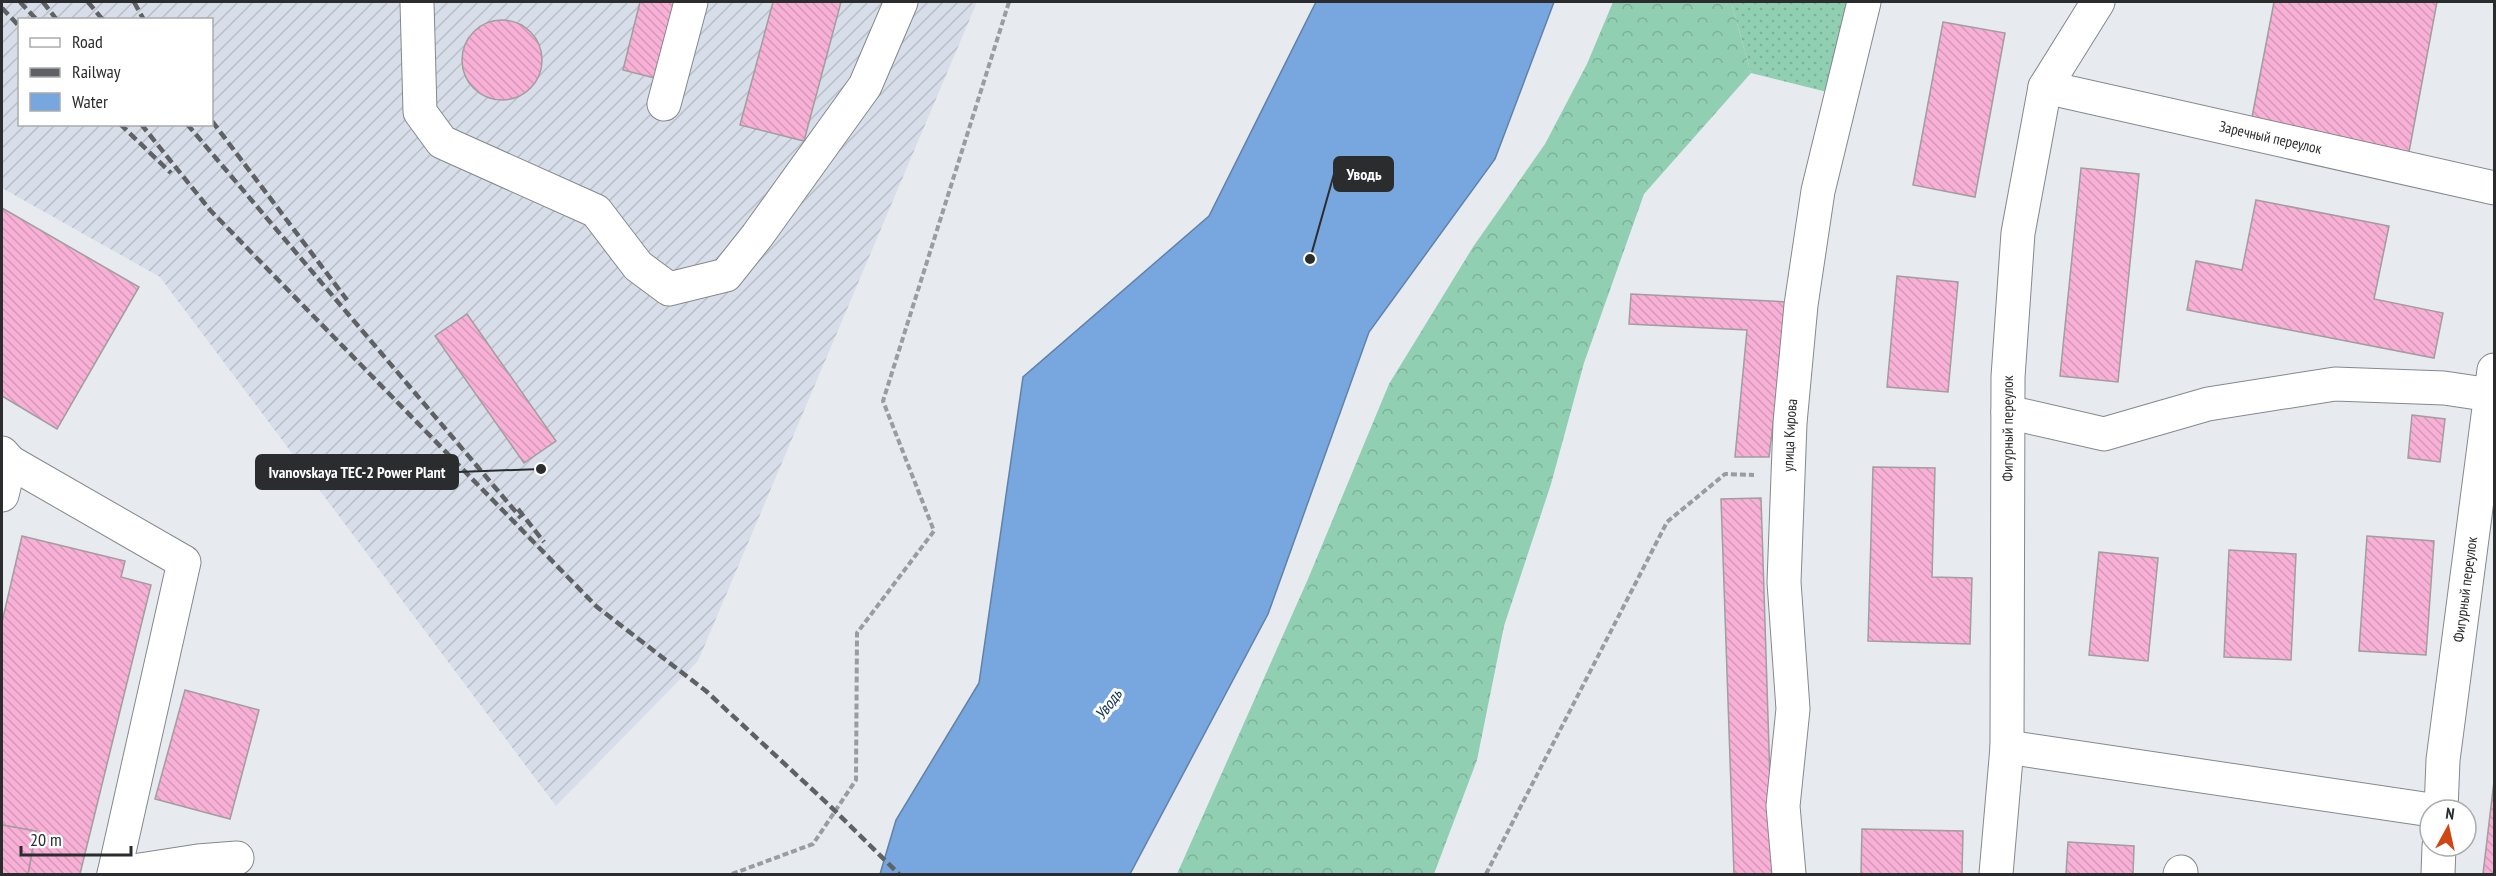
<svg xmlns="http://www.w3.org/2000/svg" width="2496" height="876" viewBox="0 0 2496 876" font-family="'PT Sans Narrow',sans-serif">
<defs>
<pattern id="industrial-furrows" width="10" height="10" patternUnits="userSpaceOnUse" patternTransform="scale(1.5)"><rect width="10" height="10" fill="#d7dee9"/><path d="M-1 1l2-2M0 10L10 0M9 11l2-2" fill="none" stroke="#b9bfc8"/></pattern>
<pattern id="forest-crowns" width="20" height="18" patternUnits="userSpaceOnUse" patternTransform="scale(1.5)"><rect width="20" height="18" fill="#91cfb2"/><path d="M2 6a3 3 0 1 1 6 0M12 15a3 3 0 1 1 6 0" fill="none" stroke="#7db299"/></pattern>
<pattern id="garden-dots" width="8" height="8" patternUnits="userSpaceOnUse" patternTransform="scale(1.5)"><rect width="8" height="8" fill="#91cfb2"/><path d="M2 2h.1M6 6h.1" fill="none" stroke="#7db299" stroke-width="1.8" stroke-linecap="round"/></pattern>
<pattern id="building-back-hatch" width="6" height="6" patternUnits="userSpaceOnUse" patternTransform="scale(1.5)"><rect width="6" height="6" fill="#f8b0d6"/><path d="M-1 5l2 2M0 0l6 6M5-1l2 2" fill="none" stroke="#d598b8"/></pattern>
</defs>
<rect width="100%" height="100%" fill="#e7eaef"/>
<path fill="url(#industrial-furrows)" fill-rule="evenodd" d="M2,2H977L698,661L556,806L160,277L2,188ZM20,20H212V124H20Z"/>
<polygon fill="url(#forest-crowns)" points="1613,2 1731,2 1751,73 1644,194 1584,363 1551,484 1504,626 1477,760 1434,874 1177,874 1308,579 1389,384 1473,247 1545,144 1587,64"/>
<polygon fill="url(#garden-dots)" points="1731,2 1855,2 1831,93 1751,73"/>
<polygon fill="#77a7de" stroke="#6082a9" stroke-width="1.5" points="1316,2 1554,2 1495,159 1369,332 1268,614 1130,874 880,874 896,820 979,683 1023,377 1209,216"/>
<g fill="url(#building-back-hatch)" stroke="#a29d9f" stroke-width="1.5">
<polygon points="640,2 675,2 655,78 623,70"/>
<polygon points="773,2 841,2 804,141 740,125"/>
<polygon points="2274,2 2437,2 2406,168 2249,133"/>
<circle cx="502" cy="60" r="40"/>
<polygon points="1943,22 2005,33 1975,197 1913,185"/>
<polygon points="2081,168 2139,174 2118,382 2060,376"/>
<polygon points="2256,200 2389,226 2374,299 2443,313 2434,358 2187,310 2196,261 2242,270"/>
<polygon points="2,208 139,287 57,429 2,396"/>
<polygon points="1897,276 1958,282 1948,392 1887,387"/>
<polygon points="1631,294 1788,302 1769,457 1735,457 1747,330 1629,324"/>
<polygon points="467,314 556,441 524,463 435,336"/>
<polygon points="2412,415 2445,419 2440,462 2408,458"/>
<polygon points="1873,467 1935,468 1932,577 1972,578 1970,644 1868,641"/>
<polygon points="1761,498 1773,874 1734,874 1721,499"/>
<polygon points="22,536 125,561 121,577 151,585 80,874 28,874 36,831 2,825 2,622"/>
<polygon points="2367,536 2434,541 2426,655 2359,651"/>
<polygon points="2229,550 2296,554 2291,660 2224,657"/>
<polygon points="2099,552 2158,558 2148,661 2089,655"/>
<polygon points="185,690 259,710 230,819 155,799"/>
<polygon points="2494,781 2494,874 2483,874"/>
<polygon points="2,825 36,831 28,874 2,874"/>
<polygon points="1862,829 1963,831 1962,874 1861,874"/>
<polygon points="2068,842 2134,846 2133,874 2066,874"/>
</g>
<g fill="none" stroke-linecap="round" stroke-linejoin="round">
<defs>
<g id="minor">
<polyline points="417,2 420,112 442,142 596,211 638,266 669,289 726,275 757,236 865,86 901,2"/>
<path id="s1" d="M2045,87L2494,188"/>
<polyline points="664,104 691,2"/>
<polyline points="2008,412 2104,434 2208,404 2335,384 2444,388 2491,395"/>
<polyline points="2,453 10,462 2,495"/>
<polyline points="10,462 184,562 114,874"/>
<polyline points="2007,747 2431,810"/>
<path id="s2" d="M2441,810L2443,760L2494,370"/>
<polyline points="114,874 198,861 237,858"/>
<path id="s3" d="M1789,874L1783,806L1793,709L1784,582L1790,423L1801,305L1818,191L1864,2"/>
<path id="s4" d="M1996,874L2007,747L2008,377L2018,233L2045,87L2098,2"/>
<polyline points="2180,874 2181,872"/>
<polyline points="2438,874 2439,846"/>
</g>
</defs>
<use href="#minor" stroke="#85888c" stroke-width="35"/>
<g stroke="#9a9ca0" stroke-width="4" stroke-dasharray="6 3" stroke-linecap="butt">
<polyline points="732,874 813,844 856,780 857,633 934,531 883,401 1009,2"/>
<polyline points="1486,874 1667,522 1725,474 1754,475"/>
</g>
<use href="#minor" stroke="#fff" stroke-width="33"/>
<g stroke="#5f6164" stroke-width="4.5" stroke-dasharray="9 4.5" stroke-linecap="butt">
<polyline points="20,2 37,20"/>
<polyline points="43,2 57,20"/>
<polyline points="88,2 103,20"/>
<polyline points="134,2 144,20"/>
<polyline points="2,8 20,27"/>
<polyline points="212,121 347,300"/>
<polyline points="120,124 171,173"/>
<polyline points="141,124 210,210 597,607 706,691 829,805 899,874"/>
<polyline points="187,124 521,518"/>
<polyline points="518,509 544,542"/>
</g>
</g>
<g text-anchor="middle" stroke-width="6" stroke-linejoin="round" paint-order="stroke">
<g font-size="15" fill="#2b2c2e" stroke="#fff">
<text dy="5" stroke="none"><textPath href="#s1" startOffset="231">Заречный переулок</textPath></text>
<text dy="5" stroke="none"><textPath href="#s4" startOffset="446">Фигурный переулок</textPath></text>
<text dy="5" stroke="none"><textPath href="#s3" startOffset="440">улица Кирова</textPath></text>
<text dy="5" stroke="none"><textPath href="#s2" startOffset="222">Фигурный переулок</textPath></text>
</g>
<g font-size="16" font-style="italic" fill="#0c2e52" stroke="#fff">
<text transform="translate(1108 704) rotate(-53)" y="6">Уводь</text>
</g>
</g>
<path fill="none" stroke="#2b2c2e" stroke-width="2" d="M1310 259L1334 174M541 469L458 472"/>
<g fill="#2b2c2e" stroke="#fff" stroke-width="2">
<circle cx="1310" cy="259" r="6"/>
<circle cx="541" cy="469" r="6"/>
</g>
<g fill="#2b2c2e" stroke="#2b2c2e" stroke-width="2">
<rect x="1334" y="157" width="59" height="34" rx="6"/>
<rect x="256" y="455" width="202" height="34" rx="6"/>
</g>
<g font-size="16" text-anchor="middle" font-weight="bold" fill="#fff">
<text x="1364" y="180">Уводь</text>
<text x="357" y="478">Ivanovskaya TEC-2 Power Plant</text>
</g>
<rect width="2496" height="876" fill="none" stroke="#2b2c2e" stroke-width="6"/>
<rect x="18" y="18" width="195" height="108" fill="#ffffff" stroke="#aaabab" stroke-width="1.5"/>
<rect x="30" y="38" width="30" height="9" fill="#ffffff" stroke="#aaabab" stroke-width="1.5"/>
<text x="72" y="48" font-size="18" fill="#2b2c2e">Road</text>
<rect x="30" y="68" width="30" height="9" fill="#5f6164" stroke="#aaabab" stroke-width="1.5"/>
<text x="72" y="78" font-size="18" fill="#2b2c2e">Railway</text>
<rect x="30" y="93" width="30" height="18" fill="#77a7de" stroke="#aaabab" stroke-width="1.5"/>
<text x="72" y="108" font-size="18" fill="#2b2c2e">Water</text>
<g transform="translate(2448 828) rotate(8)"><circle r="28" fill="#ffffff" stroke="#aaabab" stroke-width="1.5"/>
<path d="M0-4.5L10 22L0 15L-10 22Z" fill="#cf4814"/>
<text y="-9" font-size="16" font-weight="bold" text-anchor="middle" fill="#2b2c2e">N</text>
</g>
<path d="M21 846v9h110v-9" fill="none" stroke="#2b2c2e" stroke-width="3"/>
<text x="30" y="846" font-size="18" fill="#2b2c2e" stroke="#ffffff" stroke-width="4.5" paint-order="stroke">20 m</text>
</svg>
